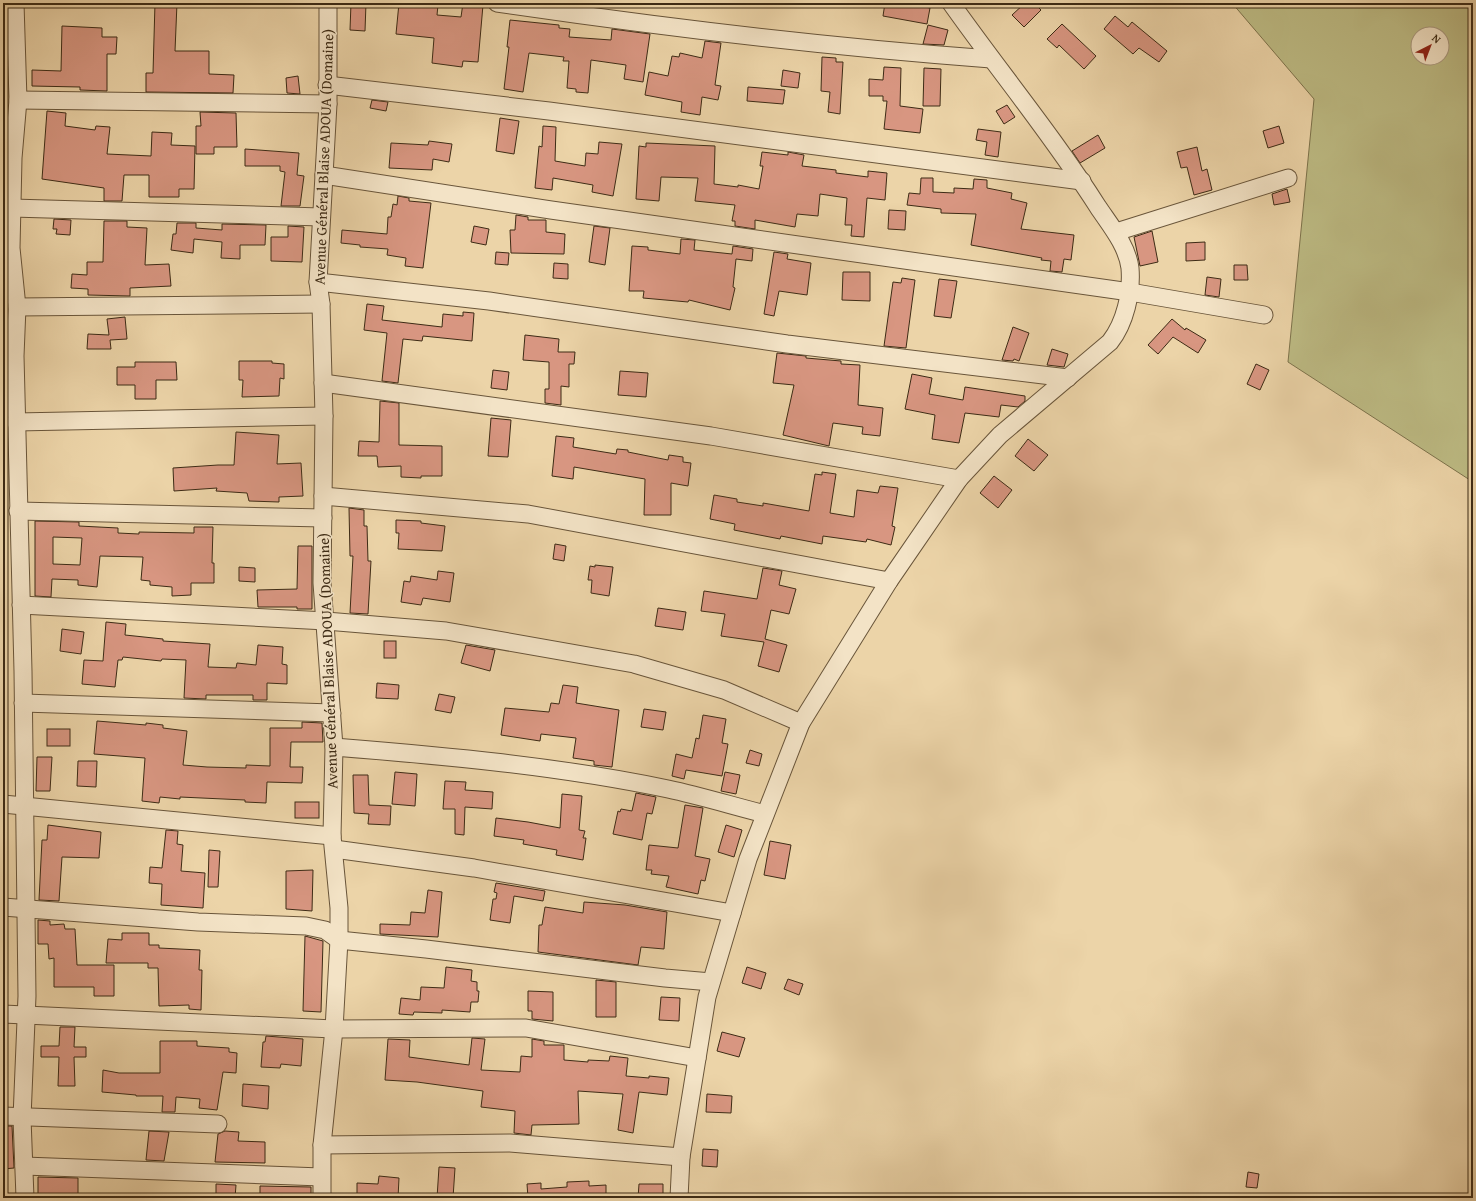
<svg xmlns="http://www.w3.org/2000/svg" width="1476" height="1201" viewBox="0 0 1476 1201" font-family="'Gentium Book Plus',serif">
<rect width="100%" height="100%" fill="#ecd4a8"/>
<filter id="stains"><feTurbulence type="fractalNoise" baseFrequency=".005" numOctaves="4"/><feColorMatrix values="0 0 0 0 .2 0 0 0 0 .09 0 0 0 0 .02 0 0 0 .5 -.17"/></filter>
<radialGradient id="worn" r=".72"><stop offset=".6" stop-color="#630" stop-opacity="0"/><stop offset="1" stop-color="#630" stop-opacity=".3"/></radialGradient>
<path fill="#bdbb84" stroke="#7d734c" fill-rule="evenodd" d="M1232,3H1473V482L1288,362L1314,99ZM1418,34H1442V58H1418Z"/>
<g fill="#d89681" stroke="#3d2b15" fill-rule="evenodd">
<polygon points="155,3 177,3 175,51 209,51 209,74 234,75 233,93 146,92 146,73 153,73"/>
<polygon points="351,3 366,3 365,31 350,30"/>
<polygon points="399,3 438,5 437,15 461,17 463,3 483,5 478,62 463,61 462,67 432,63 434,38 396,34"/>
<polygon points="885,3 902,3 930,8 927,24 883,16"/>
<polygon points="1025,3 1034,3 1041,10 1024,27 1012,15"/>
<polygon points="1115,16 1128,27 1132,22 1167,51 1159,62 1139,48 1133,54 1104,29"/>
<polygon points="510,20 559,25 559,28 570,29 569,37 611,40 612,29 650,34 643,82 624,79 626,65 591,60 588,93 576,92 576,89 567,88 569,61 563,61 564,57 529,53 523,92 504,89 509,47 507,47"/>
<polygon points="1062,24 1096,56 1084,69 1059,45 1057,48 1047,39"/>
<polygon points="928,25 948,30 944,45 923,44"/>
<polygon points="62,26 102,28 102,37 117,37 116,54 107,54 107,91 80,90 80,87 32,86 32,70 61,71"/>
<polygon points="705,41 721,43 715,85 721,86 718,100 702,97 700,115 681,112 682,102 645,95 649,72 668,76 672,56 679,57 680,53 702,58"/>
<polygon points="822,57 836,58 836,62 843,62 840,114 828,112 830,92 821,91"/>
<polygon points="884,67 901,68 900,106 923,109 920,133 884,129 887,101 883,101 883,96 869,96 869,79 883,80"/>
<polygon points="924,68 941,69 940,106 923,106"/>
<polygon points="783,70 800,73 798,88 781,86"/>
<polygon points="298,76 300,94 287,93 286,78"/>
<polygon points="748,87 785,90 783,104 747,101"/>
<polygon points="372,100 388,102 386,111 370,108"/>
<polygon points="1007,105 1015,117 1004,124 996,111"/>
<polygon points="47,111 66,113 65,126 95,130 96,126 110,127 107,154 151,156 152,132 172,133 171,145 195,146 194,189 179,189 179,197 149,197 149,175 124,175 122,201 104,201 104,188 42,179"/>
<polygon points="200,112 236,113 237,147 214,147 214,154 196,154 196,126 201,126"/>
<polygon points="500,118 519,121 514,154 496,151"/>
<polygon points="543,126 556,127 555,161 585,166 586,153 598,154 599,142 622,144 613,196 592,192 593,185 553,178 552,190 535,188 539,146 542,147"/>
<polygon points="1279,126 1284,143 1268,148 1263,131"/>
<polygon points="978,129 1001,132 998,157 985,155 987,142 976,140"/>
<polygon points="1098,135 1105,148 1080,163 1072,151"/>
<polygon points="429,141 452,144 449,162 433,159 432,170 389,168 391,143 428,145"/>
<polygon points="646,143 715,146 714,184 738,187 738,185 759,189 763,166 760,166 762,152 788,155 788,152 804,155 802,166 836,170 836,173 868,177 868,171 887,173 885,200 867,198 864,237 851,236 852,225 845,225 847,198 820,194 818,216 797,214 795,227 755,220 755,229 735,226 735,221 732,221 735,205 695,201 698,178 661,177 659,201 636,199 639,146 646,147"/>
<polygon points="1197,147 1202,171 1207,169 1212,190 1194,195 1187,167 1181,168 1177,152"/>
<polygon points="245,149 299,153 297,175 304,176 300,206 281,206 285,172 280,171 280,166 245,166"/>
<polygon points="921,178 933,178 933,192 954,193 954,188 973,189 974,179 987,180 987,188 1012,193 1011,199 1027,203 1021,229 1074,235 1071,260 1064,259 1062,272 1050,271 1051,261 1041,260 1042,258 971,245 976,214 941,213 941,209 907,205 909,193 920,194"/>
<polygon points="1287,189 1290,202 1274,205 1272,194"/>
<polygon points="398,196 409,198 409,201 431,203 423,268 405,266 406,258 387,255 388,249 360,247 360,245 341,243 342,230 387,234 388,217 391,217 393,204 397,205"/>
<polygon points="889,210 906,211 905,230 888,229"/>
<polygon points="516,215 528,217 528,220 546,220 546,232 565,234 564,254 511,253 510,230 515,230"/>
<polygon points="54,219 71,220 70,235 56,234 57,229 53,229"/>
<polygon points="104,221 127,221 127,227 147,228 145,265 169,264 171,286 130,288 130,296 88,295 88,289 71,288 72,274 87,275 87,262 103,262"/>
<polygon points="177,223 196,223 196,228 222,230 222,224 266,225 265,245 240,245 240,259 221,258 222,242 194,239 193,253 171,250 173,234 176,234"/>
<polygon points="288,226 304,227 302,262 271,261 271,237 288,237"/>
<polygon points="474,226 489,229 486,245 471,242"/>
<polygon points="594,226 610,228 605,265 589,262"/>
<polygon points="1152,231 1158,262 1140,266 1134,237"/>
<polygon points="681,239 695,240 694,250 732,254 733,246 753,249 752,261 736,259 733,287 735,288 730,310 689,300 688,302 643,298 644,291 629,291 632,246 648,247 648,250 680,254"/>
<polygon points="1205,242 1205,260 1186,261 1186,243"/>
<polygon points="496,252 509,253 508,265 495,264"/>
<polygon points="774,252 788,254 787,259 811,263 807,295 779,291 774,316 764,314"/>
<polygon points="554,263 568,264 568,279 553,278"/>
<polygon points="1234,265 1247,265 1248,280 1234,280"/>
<polygon points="843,272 870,272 870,301 842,300"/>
<polygon points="1207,277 1221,279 1219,297 1205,295"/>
<polygon points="902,278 915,280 906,348 884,346 893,282 901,283"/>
<polygon points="939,279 957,281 951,318 934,316"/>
<polygon points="367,304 384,306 382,320 442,327 443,314 463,316 463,312 474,313 472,341 423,336 422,341 403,339 398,383 382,381 387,333 364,330"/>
<polygon points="125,317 127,339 110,340 111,349 87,349 88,334 109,335 107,319"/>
<polygon points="1172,319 1185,330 1186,328 1206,340 1198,353 1173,337 1158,354 1148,345"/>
<polygon points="1013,327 1029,333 1019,361 1014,359 1013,361 1002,360"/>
<polygon points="525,335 559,339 558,352 575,352 574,364 569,364 569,387 561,386 561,405 545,403 545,389 549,389 549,362 523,360"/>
<polygon points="1052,349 1068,354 1064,367 1047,365"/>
<polygon points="777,353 806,356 806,358 841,361 841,364 860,365 858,405 883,408 880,436 862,434 863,427 833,423 829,446 783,435 794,385 773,383"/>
<polygon points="239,361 272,361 272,363 284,364 284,379 280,378 279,396 242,397 243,380 239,380"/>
<polygon points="135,362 176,362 177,380 156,380 156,399 135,399 135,385 117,385 117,367 135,367"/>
<polygon points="1256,364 1269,370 1260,390 1247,384"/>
<polygon points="493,370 509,372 507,390 491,388"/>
<polygon points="620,371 648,373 646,397 618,395"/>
<polygon points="912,374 932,378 929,394 963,400 965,387 1025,396 1025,401 1018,407 1001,405 999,417 965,413 959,443 932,439 935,415 905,409"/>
<polygon points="380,401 399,403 399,445 442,446 442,476 421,476 421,478 401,477 401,466 378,467 377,456 358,456 359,441 379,442"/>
<polygon points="491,418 511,420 508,457 488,456"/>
<polygon points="236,432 279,435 277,464 301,463 303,496 279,497 279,502 249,501 247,493 216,491 217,488 174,491 173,468 218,465 234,465"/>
<polygon points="556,436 574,438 573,447 616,454 617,449 628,450 628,452 668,460 669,455 683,457 683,462 691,463 688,486 671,483 671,515 644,515 645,479 574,467 573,479 552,476"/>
<polygon points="1028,439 1048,455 1034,471 1015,456"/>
<polygon points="822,472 836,474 830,513 854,517 857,490 878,493 880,486 898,488 892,526 895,527 891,545 867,539 866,542 823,536 822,544 781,536 780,539 734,530 735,524 710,519 714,495 737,499 737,502 763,506 763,503 809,511 815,474 822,475"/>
<polygon points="994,476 1012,490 998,508 980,493"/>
<polygon points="349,508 364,510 364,526 367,526 368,561 371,561 368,614 350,613 353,556 350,556"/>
<polygon points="396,520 421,521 421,523 445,526 442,551 398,549 399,533 396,533"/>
<path d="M35,521L79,522V526L118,528V533L139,534V532L194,533V527H213L212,563H214V583H191V595L172,596V587L150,585V581L141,580L143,557L100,556L97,587L78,585V580L52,579L51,597L35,596ZM53,537L82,538L80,565L53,564Z"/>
<polygon points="555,544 566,546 564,561 553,559"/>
<polygon points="298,546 312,546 312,609 297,609 297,607 258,607 257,590 297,589"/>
<polygon points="595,565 613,567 609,596 591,593 592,580 588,580 590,566 595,567"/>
<polygon points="239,567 255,568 255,582 239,581"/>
<polygon points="763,568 782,571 779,585 796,589 789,614 771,610 765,639 787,645 779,672 758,666 764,642 721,636 725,614 701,611 704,591 757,599"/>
<polygon points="438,571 454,573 450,602 423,598 421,605 401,602 404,581 410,582 411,576 437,580"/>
<polygon points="658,608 686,612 683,630 655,626"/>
<polygon points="106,622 126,624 125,635 163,639 163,641 210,644 208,667 236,668 237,663 256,665 258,645 283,647 282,664 287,665 287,684 267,683 267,700 253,700 253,695 206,695 206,699 184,698 186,660 162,659 161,661 123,657 122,660 118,660 115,687 82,684 84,660 103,661"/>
<polygon points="62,629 84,632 81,654 60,651"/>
<rect x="384" y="641" width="12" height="17"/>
<polygon points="466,645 495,650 490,671 461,663"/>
<polygon points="377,683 399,685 398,699 376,698"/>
<polygon points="563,685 578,687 576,703 619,710 612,767 594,765 594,761 573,758 576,738 541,734 540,741 501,735 505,708 549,712 551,703 559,704"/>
<polygon points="439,694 455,697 451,713 435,710"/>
<polygon points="644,709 666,712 663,730 641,727"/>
<polygon points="703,715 726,719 722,743 728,744 722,776 686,770 684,779 672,776 676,754 692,758 696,738 699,739"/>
<polygon points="97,721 146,725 146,723 163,725 163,728 187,731 183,765 207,767 246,768 246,765 270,766 270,728 302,728 302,722 322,723 323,742 291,742 290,767 303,767 302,783 267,782 266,803 245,802 245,800 180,797 180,799 160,797 159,803 142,801 145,758 94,754"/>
<rect x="47" y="729" width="23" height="17"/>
<polygon points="750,750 762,754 759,766 746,763"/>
<polygon points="37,757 52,757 50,791 36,791"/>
<polygon points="78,761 97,761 96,787 77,786"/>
<polygon points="395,772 417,774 415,806 392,804"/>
<polygon points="725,772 740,775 736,794 721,791"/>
<polygon points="353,775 368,775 369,805 391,806 390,825 368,824 369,814 354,813"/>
<polygon points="445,781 466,782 465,790 493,792 492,809 465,807 464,835 455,834 455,809 443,809"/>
<polygon points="636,793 656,797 652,814 647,813 642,840 613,834 618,811 620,812 621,809 632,811"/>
<polygon points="562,794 582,796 579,830 585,831 583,838 586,838 583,860 556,855 557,850 523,844 524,840 494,836 496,818 528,822 560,828"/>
<rect x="295" y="802" width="24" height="16"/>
<polygon points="685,805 703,808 695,856 710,859 705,881 701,880 698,894 666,887 669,876 651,874 652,870 646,870 649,845 678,848"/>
<polygon points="48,825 101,832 99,858 62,857 59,901 39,900 42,840 47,840"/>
<polygon points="726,825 742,830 734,857 718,852"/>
<polygon points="166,830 178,831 177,844 183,845 181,871 205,873 203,908 161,905 162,884 149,883 150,867 162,868"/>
<polygon points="770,841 791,845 785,879 764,875"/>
<polygon points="209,850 220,851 218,887 208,887"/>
<polygon points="313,870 312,911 286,909 286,871"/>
<polygon points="496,883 545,891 543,901 514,896 510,923 490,920 493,899 496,899 497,893 494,892"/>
<polygon points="428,890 442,892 438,937 380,934 380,924 410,925 411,912 425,913"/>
<polygon points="584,902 625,905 667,912 664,949 641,947 638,965 538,952 539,925 542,925 545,907 583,913"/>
<polygon points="38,920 50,921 50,925 64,924 65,929 75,929 77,965 114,965 114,996 94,996 94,987 54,987 54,958 49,959 48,944 38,944"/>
<polygon points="122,933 149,933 149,945 159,945 159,948 200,950 199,970 202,970 201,1010 189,1009 189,1005 159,1006 158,968 148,968 148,963 106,963 108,939 122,940"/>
<polygon points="305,936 323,941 321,1012 303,1011"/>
<polygon points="446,967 472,970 471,981 477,982 477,991 479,991 478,1002 471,1002 470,1012 442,1010 442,1013 414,1012 413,1015 399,1014 401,998 420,1000 421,987 444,988"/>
<polygon points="747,967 766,973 761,989 742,983"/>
<polygon points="788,979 803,984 799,995 784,989"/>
<polygon points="596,980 616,982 616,1017 596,1017"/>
<polygon points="528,991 553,992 553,1021 532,1019 532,1011 528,1011"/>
<polygon points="661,997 680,998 679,1021 659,1020"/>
<polygon points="60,1027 75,1027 74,1047 86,1047 86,1057 74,1057 75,1086 58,1086 59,1057 41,1057 41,1046 59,1046"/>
<polygon points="722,1032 745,1038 739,1057 717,1051"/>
<polygon points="266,1036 303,1039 301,1066 281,1064 280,1068 261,1067 263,1042 265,1042"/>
<polygon points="472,1038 485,1039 481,1070 520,1072 521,1056 532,1057 532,1039 544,1041 544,1045 564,1045 564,1060 588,1062 588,1060 609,1061 610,1056 628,1058 626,1076 649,1078 649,1076 669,1078 667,1095 639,1092 633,1133 618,1130 623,1094 578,1091 579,1124 532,1125 531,1135 514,1133 515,1111 481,1107 483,1091 417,1082 385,1080 388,1039 410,1040 409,1057 469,1065"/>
<polygon points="160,1041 197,1041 197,1046 229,1048 229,1052 237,1053 236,1073 223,1072 217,1110 199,1108 200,1099 176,1097 175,1112 162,1112 163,1096 136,1096 136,1095 102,1092 103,1070 119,1073 160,1073"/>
<polygon points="243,1084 269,1086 268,1109 242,1106"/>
<polygon points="707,1094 732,1096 731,1113 706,1112"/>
<polygon points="3,1126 12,1126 14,1168 3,1169"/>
<polygon points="149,1131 169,1132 164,1161 146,1160"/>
<polygon points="225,1131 239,1132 238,1141 265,1142 265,1163 215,1162 218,1134"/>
<polygon points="703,1149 718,1150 717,1167 702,1166"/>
<polygon points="439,1167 455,1168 453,1198 437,1198"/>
<polygon points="1248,1172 1259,1174 1257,1188 1246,1187"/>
<polygon points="379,1176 399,1178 398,1198 377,1198 377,1196 357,1195 357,1183 378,1184"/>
<polygon points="38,1177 78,1178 78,1198 38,1198"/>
<polygon points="589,1181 589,1186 606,1185 606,1198 528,1198 527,1184 541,1183 541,1189 567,1187 567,1182"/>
<polygon points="216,1184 236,1185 235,1198 216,1198"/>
<polygon points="639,1184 663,1184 663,1198 638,1198"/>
<polygon points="260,1186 311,1187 311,1198 260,1198"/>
</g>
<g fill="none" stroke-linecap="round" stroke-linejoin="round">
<defs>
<g id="minor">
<polyline points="15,3 18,100 13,158 11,248 17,307 15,356 23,671 27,996 22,1118 25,1198"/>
<path d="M497,3C661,27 826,47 991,59"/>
<polyline points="327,85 549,111 1082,181"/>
<polyline points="18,100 328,104"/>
<polyline points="324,175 551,210 1130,292 1264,315"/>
<polyline points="12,208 321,217"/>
<polyline points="1116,232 1288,178"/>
<polyline points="318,282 489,301 787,344 1068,378"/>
<polyline points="17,307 321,304"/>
<polyline points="323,383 711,436 959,479"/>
<polyline points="16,422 324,416"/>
<polyline points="323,496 528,514 889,581"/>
<polyline points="18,511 323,518"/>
<polyline points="21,605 326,621 446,631 634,664 724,690 801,723"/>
<polyline points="23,703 332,713"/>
<path d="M334,747C446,756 558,766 668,789C701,796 733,806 765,814"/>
<polyline points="3,804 332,836"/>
<polyline points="334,849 474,868 732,913"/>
<polyline points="3,907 198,922 306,926 325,930 339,940 426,949 665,978 711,982"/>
<polyline points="3,1014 334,1029 526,1028 697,1058"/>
<polyline points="3,1116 218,1124"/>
<polyline points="322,1145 510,1143 681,1157"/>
<polyline points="24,1166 321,1177"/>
<polyline points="322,1198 322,1145 334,1029 339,940 339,908 332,836 334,747 322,583 324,416 321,304 318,282 328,104 328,3"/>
<path d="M679,1198L681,1157L707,997L748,859L801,723L889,581L959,479L1000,435L1110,342C1125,323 1132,293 1130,268C1127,245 1110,225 1098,207C1053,136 999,71 951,3"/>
</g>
</defs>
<use href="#minor" stroke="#69553a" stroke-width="19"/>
<use href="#minor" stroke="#f3e3c6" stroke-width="17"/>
</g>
<g text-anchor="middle" stroke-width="3" stroke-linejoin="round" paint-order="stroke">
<g font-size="15" fill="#3d2b15" stroke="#f3e3c6">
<text transform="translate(324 157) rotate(-88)" y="5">Avenue Général Blaise ADOUA (Domaine)</text>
<text transform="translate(328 661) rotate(-92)" y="5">Avenue Général Blaise ADOUA (Domaine)</text>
</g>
</g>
<rect width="1476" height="1201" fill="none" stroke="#ecd4a8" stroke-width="16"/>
<rect x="4" y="4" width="1468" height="1193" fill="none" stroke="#3d2b15" stroke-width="2"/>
<rect x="8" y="8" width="1460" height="1185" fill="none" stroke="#3d2b15"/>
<g transform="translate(1430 46) rotate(42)"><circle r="19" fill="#f3e3c6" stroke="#aa997f"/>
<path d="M0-3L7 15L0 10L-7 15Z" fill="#8f2418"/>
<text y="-6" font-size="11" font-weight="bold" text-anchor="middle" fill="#3d2b15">N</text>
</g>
<rect width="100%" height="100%" filter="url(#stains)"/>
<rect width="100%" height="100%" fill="url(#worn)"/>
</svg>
